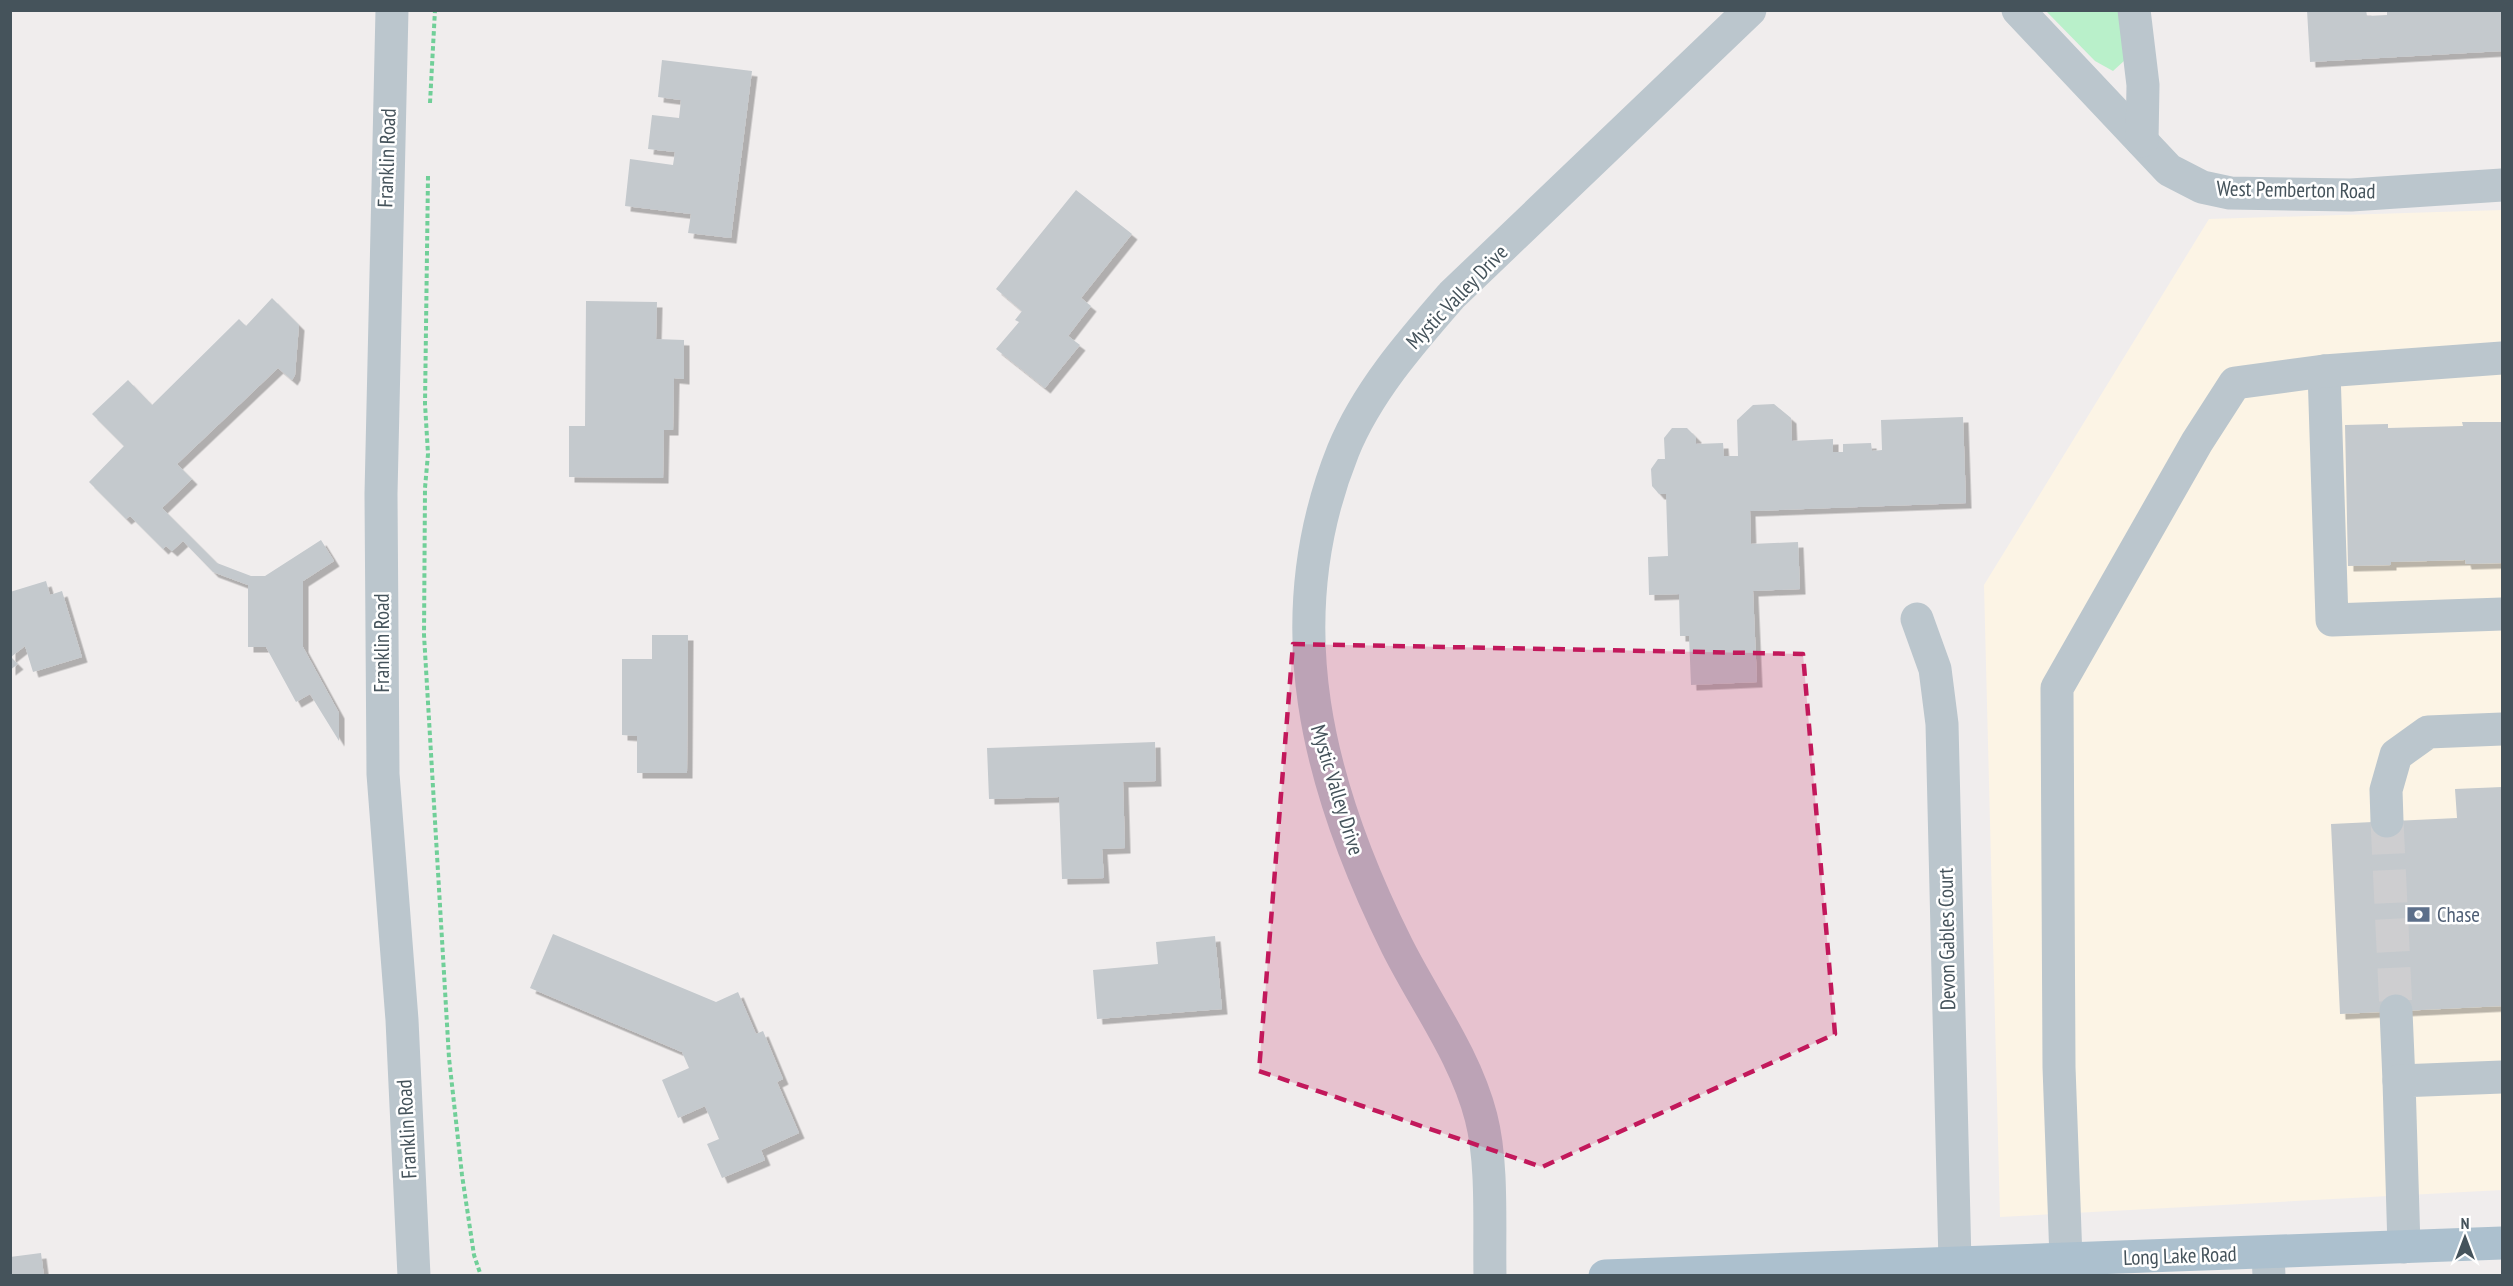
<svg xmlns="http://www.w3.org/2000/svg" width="2513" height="1286" viewBox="0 0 2513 1286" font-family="'PT Sans Narrow',sans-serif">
<defs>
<filter id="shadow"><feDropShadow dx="5.5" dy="5.5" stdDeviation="0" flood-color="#0004"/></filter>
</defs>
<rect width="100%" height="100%" fill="#f0eded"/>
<polygon fill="#fcf4e5" points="2502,210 2502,1190 2000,1217 1984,585 2209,219"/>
<polygon fill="#b9f0ca" points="2046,11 2119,11 2125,60 2113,71 2095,61"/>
<g fill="#c4c9cd" filter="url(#shadow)">
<polygon points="2307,10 2366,10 2367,16 2387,15 2387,10 2502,10 2502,51 2310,62"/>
<polygon points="662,60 752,71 731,238 688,233 691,214 625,206 630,159 673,165 675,152 648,149 652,115 679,118 681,100 658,97"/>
<polygon points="1076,190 1132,234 1081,298 1091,306 1068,336 1080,345 1045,388 996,349 1019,322 1015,320 1022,311 996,289"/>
<polygon points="272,298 299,325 295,375 292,380 278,368 177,464 192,479 162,508 217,563 251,576 265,576 321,540 334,561 303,581 303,647 339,713 339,741 310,694 296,702 266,647 248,647 248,585 213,572 183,541 172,551 166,546 163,549 130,516 126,519 89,482 124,446 92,414 128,380 152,405 239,319 246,326"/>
<polygon points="586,301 657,302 656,339 684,340 684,379 674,378 673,430 664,430 663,478 569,477 569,426 585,426"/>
<polygon points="1774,404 1791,418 1792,441 1833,439 1833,452 1843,452 1843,444 1871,443 1872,451 1882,450 1881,420 1963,417 1966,503 1750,511 1751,544 1798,542 1800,589 1753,591 1757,682 1691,685 1689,636 1680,636 1679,594 1649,595 1648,557 1668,556 1666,494 1659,494 1652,486 1651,469 1658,459 1665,459 1664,438 1672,428 1687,428 1696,437 1696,444 1723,443 1724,456 1738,456 1737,420 1753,405"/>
<polygon points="2462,422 2502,422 2502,563 2466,564 2465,560 2391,562 2391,565 2348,566 2345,425 2388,424 2388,428 2463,426"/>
<polygon points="46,581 50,595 62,591 82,657 33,672 25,646 11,657 18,664 10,670 10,592"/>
<polygon points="652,635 688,635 687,773 637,773 637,736 622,735 622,659 652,659"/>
<polygon points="1155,742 1156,781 1123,782 1125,848 1102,849 1104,878 1062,879 1059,797 989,799 987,748"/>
<polygon points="2502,787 2502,1006 2340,1014 2331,824 2457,818 2455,789"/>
<polygon points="553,934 716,1002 738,992 756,1034 763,1031 783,1079 777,1082 799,1133 761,1150 765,1160 722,1178 707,1144 719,1139 705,1106 678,1118 662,1080 689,1068 682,1052 530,988"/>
<polygon points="1215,936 1222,1009 1097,1019 1093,970 1158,964 1156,942"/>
<polygon points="41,1253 44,1276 10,1276 10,1257"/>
</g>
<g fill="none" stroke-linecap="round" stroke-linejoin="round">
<polyline stroke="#ceced0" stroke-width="33" stroke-dasharray="33 16" stroke-linecap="butt" points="2387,821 2396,1011"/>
<g stroke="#70cf98" stroke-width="4" stroke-dasharray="4.5 3" stroke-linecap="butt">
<polyline points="430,103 435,10"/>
<polyline points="428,176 425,404 428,454 425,488 424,635 449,1058 462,1175 474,1255 481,1276"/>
</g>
<g stroke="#bbc6cd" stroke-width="33">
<polyline points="392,10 381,494 383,774 402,1020 414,1276"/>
<polyline points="2018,10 2169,170 2202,187 2230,193 2351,195 2502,185"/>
<polyline points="2134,10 2143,85 2142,141"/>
<polyline points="2324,371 2332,620 2502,614"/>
<polyline points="1917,619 1935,669 1942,724 1955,1263"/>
<polyline points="2387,821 2386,790 2396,755 2428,732 2502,729"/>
<polyline points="2396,1011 2399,1081"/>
<polyline points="2404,1247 2399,1081 2502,1077"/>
<polyline points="2268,1253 2269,1276"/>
<polyline points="2066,1259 2059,1067 2057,688 2197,442 2235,383 2324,371 2502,358"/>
<path d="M1490,1276C1489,1227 1493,1163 1481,1117C1465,1055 1425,1002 1397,946C1318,787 1274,623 1343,451C1367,392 1411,342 1452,295L1750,10"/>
</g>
<polyline stroke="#acc0ce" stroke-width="33" points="1605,1276 2502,1243"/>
</g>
<path fill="#c2185b" fill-opacity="0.2" stroke="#c2185b" stroke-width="4.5" stroke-dasharray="12 8" stroke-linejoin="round" d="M1293,644L1803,654L1835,1034L1542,1167L1259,1071Z"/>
<defs>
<symbol id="bank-bare" viewBox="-9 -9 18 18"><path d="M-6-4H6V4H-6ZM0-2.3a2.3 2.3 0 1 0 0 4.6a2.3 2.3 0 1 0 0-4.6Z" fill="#5c6f8a" stroke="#fff" stroke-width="2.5" paint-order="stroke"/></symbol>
</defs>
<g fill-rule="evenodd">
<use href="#bank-bare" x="2402" y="898" width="33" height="33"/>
</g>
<g text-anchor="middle" stroke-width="5" stroke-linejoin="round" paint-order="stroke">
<g font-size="21" fill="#45535b" stroke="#fff">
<text transform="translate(387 158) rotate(-88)" y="7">Franklin Road</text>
<text transform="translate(2296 190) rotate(1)" y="7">West Pemberton Road</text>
<text transform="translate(1457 297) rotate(-46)" y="7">Mystic Valley Drive</text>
<text transform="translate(382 643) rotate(-90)" y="7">Franklin Road</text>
<text transform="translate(1337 790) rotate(73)" y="7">Mystic Valley Drive</text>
<text transform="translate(1947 939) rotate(-91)" y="7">Devon Gables Court</text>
<text transform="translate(407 1129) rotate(-93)" y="7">Franklin Road</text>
<text transform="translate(2180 1256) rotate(-2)" y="7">Long Lake Road</text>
</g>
<g font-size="21" fill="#4e5e75" stroke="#fff" text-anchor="start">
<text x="2437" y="922">Chase</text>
</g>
</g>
<rect width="2513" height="1286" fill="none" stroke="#45535b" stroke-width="24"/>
<g transform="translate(2465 1238)" stroke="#ffffff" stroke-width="4.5" paint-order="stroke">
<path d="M0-4.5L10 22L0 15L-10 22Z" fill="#45535b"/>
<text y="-9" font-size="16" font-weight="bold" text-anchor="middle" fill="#45535b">N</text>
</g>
</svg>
